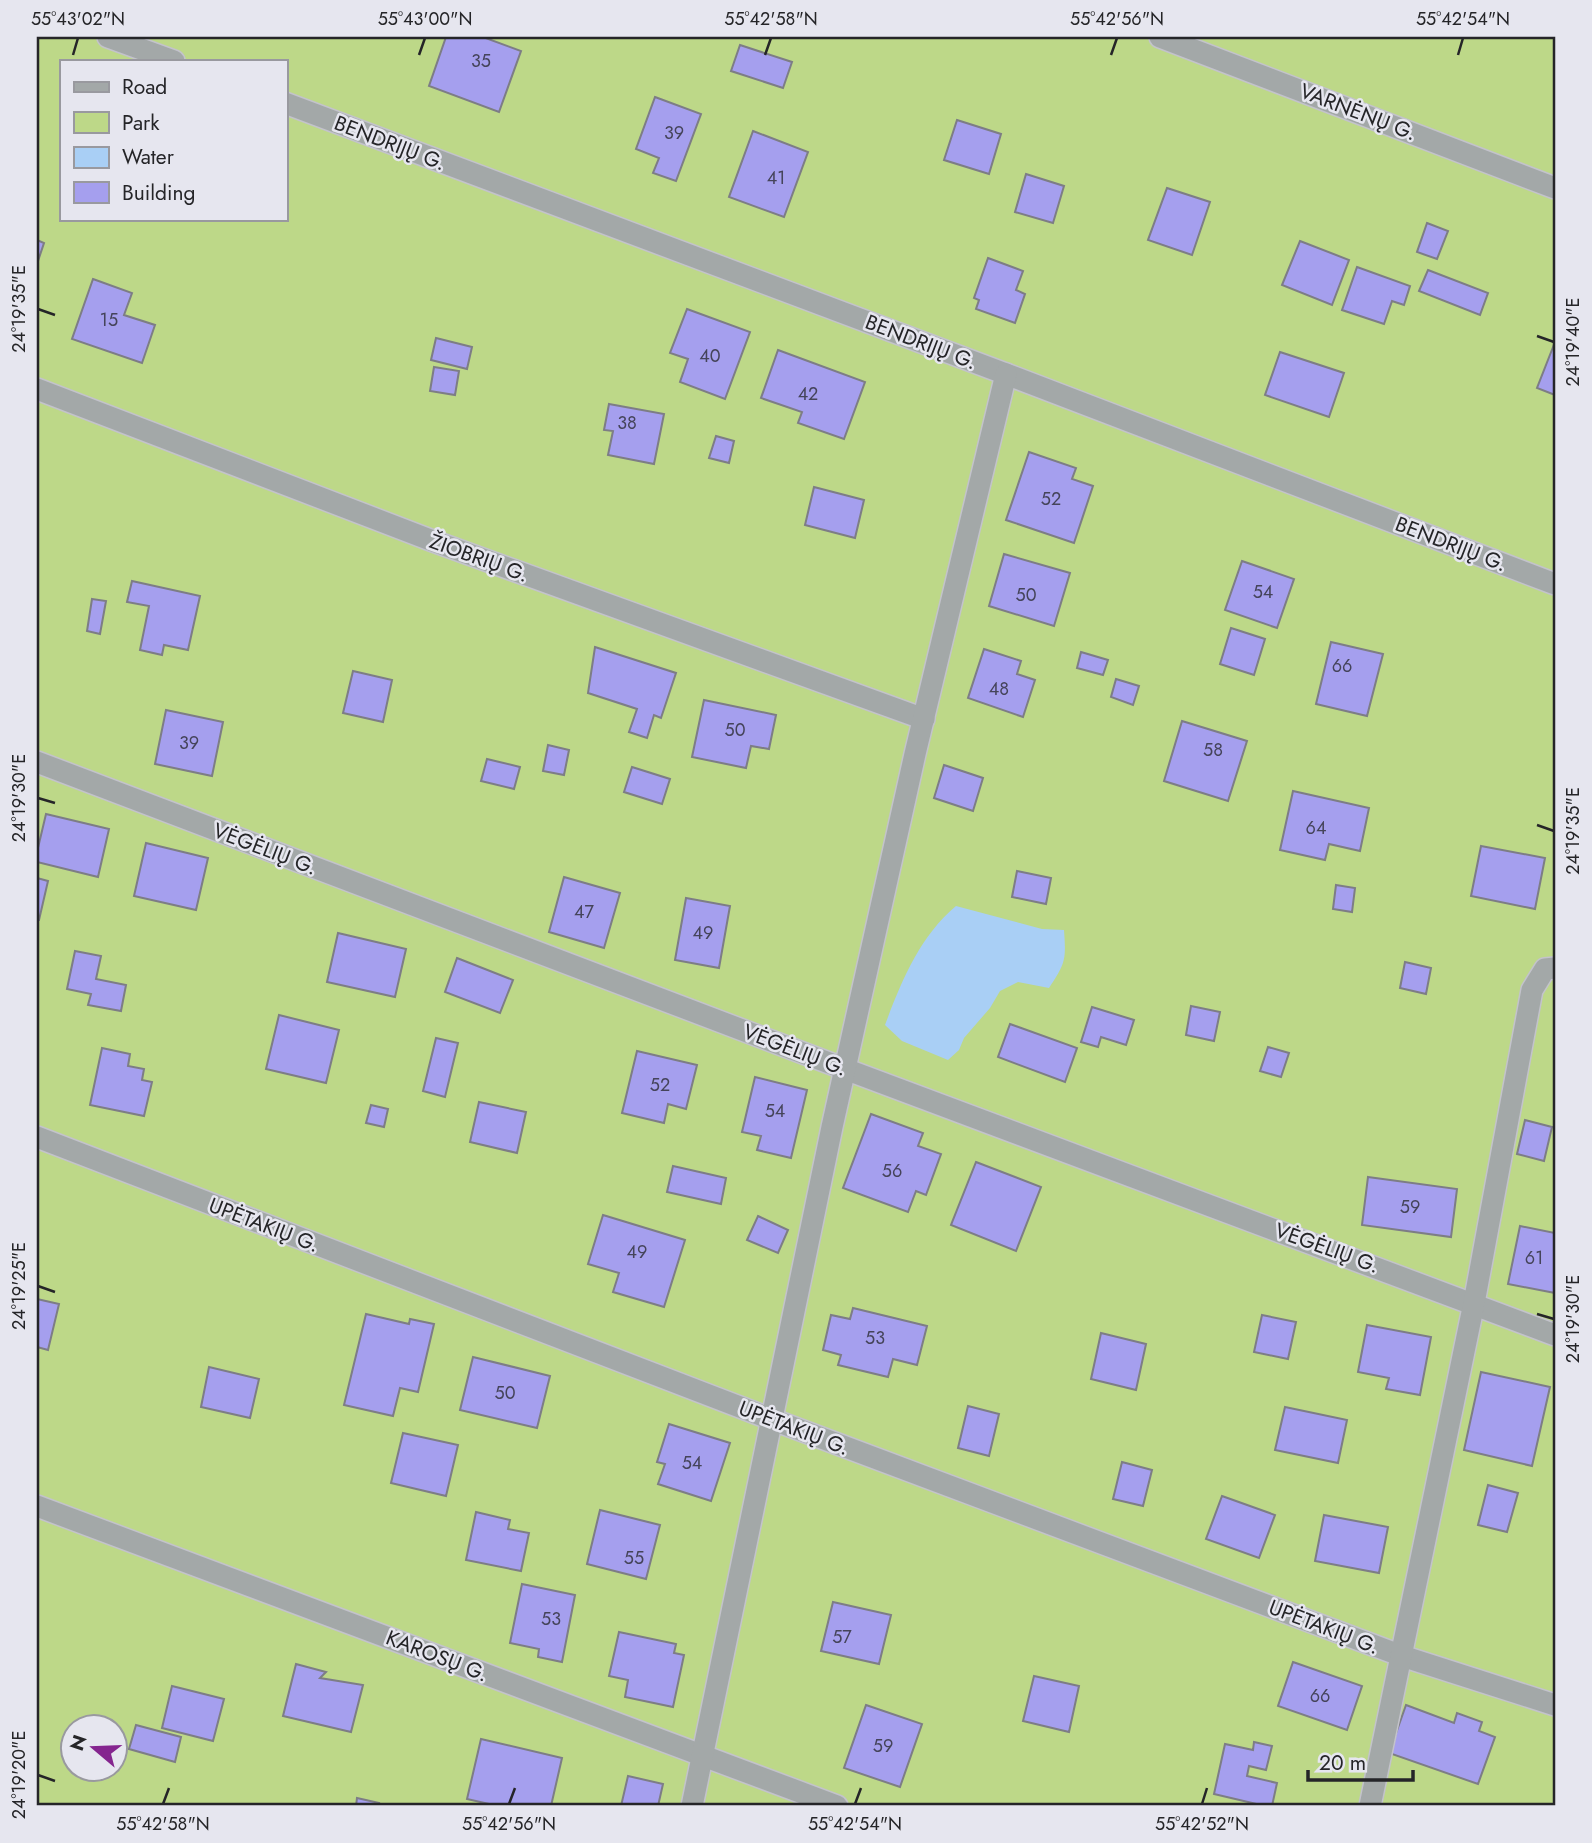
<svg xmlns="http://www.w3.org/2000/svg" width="1592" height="1843" viewBox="0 0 1592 1843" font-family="Jost,sans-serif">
<rect width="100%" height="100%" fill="#e6e6ef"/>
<path fill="#bdd888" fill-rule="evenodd" d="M37,37H1555V1806H37ZM61,61H285V219H61ZM74,1728H116V1770H74Z"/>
<path fill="#a9cff5" d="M956,906L1042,929L1064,930C1066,959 1066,963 1049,988L1018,982L1000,991L990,1008L964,1038L959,1050L948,1060L902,1041L885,1025C901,982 920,936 956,906Z"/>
<g fill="#a59fee" stroke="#7d7d85" stroke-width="2">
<polygon points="446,37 483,37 521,51 499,112 429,86"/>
<polygon points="740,45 792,62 783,88 731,71"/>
<polygon points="655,97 701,114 676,181 653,173 659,158 636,149"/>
<polygon points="957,120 1001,134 989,174 944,160"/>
<polygon points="753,131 808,152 784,217 729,197"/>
<polygon points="1026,174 1064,186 1053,223 1015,212"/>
<polygon points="1167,188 1210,202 1192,255 1148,240"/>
<polygon points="1427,223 1448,231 1437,259 1417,252"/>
<polygon points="37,240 44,243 37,264"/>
<polygon points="1300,241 1349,260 1332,305 1282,285"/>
<polygon points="988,258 1023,271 1016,290 1025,294 1015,323 976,309 979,300 974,298"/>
<polygon points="1357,267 1410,286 1404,305 1392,301 1384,324 1342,310"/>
<polygon points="1428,270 1488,293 1480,315 1419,291"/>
<polygon points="93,279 132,293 124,315 155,325 142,363 72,339"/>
<polygon points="687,309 750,332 725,399 680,382 688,359 670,353"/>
<polygon points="436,338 472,347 467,369 431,360"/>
<polygon points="1555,342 1555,395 1537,388"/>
<polygon points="778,350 865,382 844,439 798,423 802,412 761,398"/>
<polygon points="1280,352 1344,373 1329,417 1265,395"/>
<polygon points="434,367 459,371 455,395 430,391"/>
<polygon points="609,404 664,414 654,464 608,455 613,431 604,430"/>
<polygon points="716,436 734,441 729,463 709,458"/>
<polygon points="1029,452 1076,468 1072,479 1093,486 1074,543 1006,520"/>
<polygon points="814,487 864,500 855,538 805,525"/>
<polygon points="1004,554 1070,573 1054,626 989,606"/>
<polygon points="1242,561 1294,579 1277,628 1225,610"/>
<polygon points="132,581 200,596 188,650 164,645 162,655 140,650 149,606 127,602"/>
<polygon points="92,599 106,601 100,634 87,631"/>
<polygon points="1231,628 1265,639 1254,675 1220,664"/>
<polygon points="1331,642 1383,654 1367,716 1316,704"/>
<polygon points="595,647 676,673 661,718 654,715 647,738 629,732 637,709 588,693"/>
<polygon points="984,649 1021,661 1017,674 1035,680 1023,717 968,698"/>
<polygon points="1081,652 1108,660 1103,675 1077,668"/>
<polygon points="353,671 392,680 383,722 343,713"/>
<polygon points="1116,679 1139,686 1133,705 1111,697"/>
<polygon points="704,700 776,715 769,749 751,746 746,768 692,757"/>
<polygon points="166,710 223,722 212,776 155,764"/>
<polygon points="1182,721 1247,741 1228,801 1164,781"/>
<polygon points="548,745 569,750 564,775 543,771"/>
<polygon points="487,759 520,767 514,789 481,781"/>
<polygon points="944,765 983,778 973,811 934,798"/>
<polygon points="632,767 670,779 662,804 624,792"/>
<polygon points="1293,791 1369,808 1360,851 1329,844 1325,860 1280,850"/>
<polygon points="46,814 109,829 98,877 37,862 37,852"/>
<polygon points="146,843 208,858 196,910 134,896"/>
<polygon points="1481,846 1545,858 1535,909 1471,896"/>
<polygon points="1017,871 1051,878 1046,904 1012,897"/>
<polygon points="564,877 620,893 604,948 549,932"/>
<polygon points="37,878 48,881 39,920 37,920"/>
<polygon points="1336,885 1355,888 1352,912 1333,909"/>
<polygon points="686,898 730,906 719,968 675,960"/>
<polygon points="338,933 406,949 395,997 327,982"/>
<polygon points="75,951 101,956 96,979 126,985 121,1011 88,1005 91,994 67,989"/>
<polygon points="457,958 513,980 500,1013 445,992"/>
<polygon points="1405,962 1431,968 1426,994 1400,988"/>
<polygon points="1191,1006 1220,1012 1214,1041 1186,1035"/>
<polygon points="1092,1007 1134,1020 1126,1045 1101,1037 1098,1047 1081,1042"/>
<polygon points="279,1015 339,1030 326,1083 266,1069"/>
<polygon points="1010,1024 1077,1048 1065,1082 998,1057"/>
<polygon points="436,1038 458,1043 445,1097 423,1091"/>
<polygon points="1268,1047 1289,1053 1281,1077 1260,1071"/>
<polygon points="102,1048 130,1054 128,1066 144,1069 142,1080 152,1082 144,1116 90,1105"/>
<polygon points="637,1051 697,1065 686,1109 668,1104 664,1123 622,1113"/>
<polygon points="755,1077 807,1090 791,1158 757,1150 761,1136 742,1132"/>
<polygon points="479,1102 526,1112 517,1153 470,1142"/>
<polygon points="371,1105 388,1109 384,1127 366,1123"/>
<polygon points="871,1114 923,1133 918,1146 941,1154 926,1195 916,1191 908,1212 843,1188"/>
<polygon points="1525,1120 1552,1127 1544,1161 1517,1154"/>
<polygon points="976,1162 1041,1187 1016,1251 951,1225"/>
<polygon points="673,1166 726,1178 721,1204 667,1192"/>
<polygon points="1368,1177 1457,1189 1451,1237 1362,1225"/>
<polygon points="603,1215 685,1240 664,1307 613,1292 619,1273 588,1264"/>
<polygon points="758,1216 788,1230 778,1253 747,1240"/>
<polygon points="1520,1226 1555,1233 1555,1293 1508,1284"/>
<polygon points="37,1299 59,1304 48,1350 37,1347"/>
<polygon points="853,1308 927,1326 917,1365 893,1359 888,1377 838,1365 841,1355 823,1350 831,1315 850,1319"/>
<polygon points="366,1314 409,1324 410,1319 434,1324 418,1392 400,1388 393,1416 344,1405"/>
<polygon points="1262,1315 1296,1322 1288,1359 1254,1352"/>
<polygon points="1367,1325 1431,1337 1420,1395 1386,1389 1389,1378 1358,1372"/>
<polygon points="1101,1333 1146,1344 1136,1390 1091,1379"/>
<polygon points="473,1357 550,1376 537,1428 460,1410"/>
<polygon points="209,1367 259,1379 250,1418 201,1407"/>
<polygon points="1481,1372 1550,1387 1532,1466 1464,1450"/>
<polygon points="968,1406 999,1414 989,1456 958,1448"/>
<polygon points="1285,1407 1347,1420 1338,1463 1275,1450"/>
<polygon points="669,1424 730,1443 711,1501 658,1484 665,1464 657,1462"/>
<polygon points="403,1433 458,1445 446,1496 391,1483"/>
<polygon points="1122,1462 1152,1470 1143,1506 1113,1499"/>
<polygon points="1488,1485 1518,1493 1507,1532 1478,1525"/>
<polygon points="1222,1496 1275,1515 1259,1558 1206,1539"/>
<polygon points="600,1510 660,1525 646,1579 587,1564"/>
<polygon points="476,1512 510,1520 508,1529 529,1533 521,1571 466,1560"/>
<polygon points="1324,1515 1388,1527 1379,1573 1315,1561"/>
<polygon points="522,1584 575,1595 562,1662 538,1657 539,1649 510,1643"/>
<polygon points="833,1602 891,1615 879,1664 821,1651"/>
<polygon points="619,1632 676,1644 674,1653 684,1655 673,1707 625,1697 628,1680 609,1676"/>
<polygon points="1293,1662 1362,1686 1347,1730 1278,1706"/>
<polygon points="296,1664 326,1672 320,1678 363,1685 351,1732 283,1716"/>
<polygon points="1034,1676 1079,1686 1069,1732 1023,1721"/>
<polygon points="172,1686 224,1699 213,1741 162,1728"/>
<polygon points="866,1705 922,1724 900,1787 844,1768"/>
<polygon points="1406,1705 1454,1723 1457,1713 1482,1722 1479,1731 1495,1737 1478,1784 1389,1753"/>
<polygon points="136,1725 181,1737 175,1762 129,1749"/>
<polygon points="481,1739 562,1758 551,1806 498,1806 467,1799"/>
<polygon points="1254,1742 1272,1746 1266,1770 1249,1766 1247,1776 1277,1783 1272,1806 1265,1806 1214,1794 1225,1744 1253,1750"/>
<polygon points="628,1776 663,1784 658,1806 621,1806"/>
<polygon points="357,1798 379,1803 378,1806 356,1806"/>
</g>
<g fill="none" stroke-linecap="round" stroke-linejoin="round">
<defs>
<g id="minor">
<polyline points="108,37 174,61"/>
<polyline points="1160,37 1555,188"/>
<polyline points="285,103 1006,374 1555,584"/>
<polyline points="37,389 433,541 924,719"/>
<polyline points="37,762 845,1069 1555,1335"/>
<polyline points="37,1137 771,1419 1402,1656 1555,1705"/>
<polyline points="37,1506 837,1806"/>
<polyline points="692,1806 832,1127 915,754 1006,374"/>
<polyline points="1370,1806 1474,1303 1532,990 1545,969 1555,968"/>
</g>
</defs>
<use href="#minor" stroke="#c3c3cb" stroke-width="24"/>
<use href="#minor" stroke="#a3a8a8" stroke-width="21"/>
</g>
<path fill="none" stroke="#252528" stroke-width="2.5" d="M73,55L78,38M419,55L425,38M765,55L771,38M1111,55L1117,38M1458,55L1463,38M38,309L55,315M1537,336L1554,342M38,798L55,803M1537,825L1554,831M38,1286L55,1292M1537,1314L1554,1319M38,1775L55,1781M163,1804L169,1788M509,1804L515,1788M855,1804L861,1788M1202,1804L1207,1788"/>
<g text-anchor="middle" stroke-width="5" stroke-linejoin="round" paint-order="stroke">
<g font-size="18" fill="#45445a">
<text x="481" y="67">35</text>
<text x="674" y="139">39</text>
<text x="776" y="184">41</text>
<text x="109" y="326">15</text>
<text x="710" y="362">40</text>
<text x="808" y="400">42</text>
<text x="627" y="429">38</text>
<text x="1051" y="505">52</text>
<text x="1263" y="598">54</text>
<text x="1026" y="601">50</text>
<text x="1342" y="672">66</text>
<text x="999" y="695">48</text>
<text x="735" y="736">50</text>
<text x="189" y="749">39</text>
<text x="1213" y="756">58</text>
<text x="1316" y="834">64</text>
<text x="584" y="918">47</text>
<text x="703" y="939">49</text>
<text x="660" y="1091">52</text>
<text x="775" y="1117">54</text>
<text x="892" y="1177">56</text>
<text x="1410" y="1213">59</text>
<text x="637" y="1258">49</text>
<text x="1534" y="1264">61</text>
<text x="875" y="1344">53</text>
<text x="505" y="1399">50</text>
<text x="692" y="1469">54</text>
<text x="634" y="1564">55</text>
<text x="551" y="1625">53</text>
<text x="842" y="1643">57</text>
<text x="1320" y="1702">66</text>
<text x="883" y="1752">59</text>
</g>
<g font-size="21" fill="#252528" stroke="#e6e6ef">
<text transform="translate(1358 112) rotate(21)" y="7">VARNĖNŲ G.</text>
<text transform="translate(390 143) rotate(21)" y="7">BENDRIJŲ G.</text>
<text transform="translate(921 342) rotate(21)" y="7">BENDRIJŲ G.</text>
<text transform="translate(1451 544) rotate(21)" y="7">BENDRIJŲ G.</text>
<text transform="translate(479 558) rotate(20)" y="7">ŽIOBRIŲ G.</text>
<text transform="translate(265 849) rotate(21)" y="7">VĖGĖLIŲ G.</text>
<text transform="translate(795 1050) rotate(21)" y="7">VĖGĖLIŲ G.</text>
<text transform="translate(264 1225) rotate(21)" y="7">UPĖTAKIŲ G.</text>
<text transform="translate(1327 1248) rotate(20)" y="7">VĖGĖLIŲ G.</text>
<text transform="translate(794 1428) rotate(21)" y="7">UPĖTAKIŲ G.</text>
<text transform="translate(1324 1627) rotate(21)" y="7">UPĖTAKIŲ G.</text>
<text transform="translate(437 1656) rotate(21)" y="7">KAROSŲ G.</text>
</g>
</g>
<rect width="1592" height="1843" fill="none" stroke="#e6e6ef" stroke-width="77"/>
<rect x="60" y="60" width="228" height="161" fill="#e6e6ef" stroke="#99999f" stroke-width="2"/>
<rect x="74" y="82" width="35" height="10" fill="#a3a8a8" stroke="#99999f" stroke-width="2"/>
<text x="122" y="94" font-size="21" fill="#252528">Road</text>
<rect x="74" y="112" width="35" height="21" fill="#bdd888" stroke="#99999f" stroke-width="2"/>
<text x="122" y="130" font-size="21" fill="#252528">Park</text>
<rect x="74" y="147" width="35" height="21" fill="#a9cff5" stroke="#99999f" stroke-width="2"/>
<text x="122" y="164" font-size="21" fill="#252528">Water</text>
<rect x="74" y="182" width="35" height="21" fill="#a59fee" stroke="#99999f" stroke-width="2"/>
<text x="122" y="200" font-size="21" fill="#252528">Building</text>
<g transform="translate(94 1748) rotate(289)"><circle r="33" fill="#e6e6ef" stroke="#99999f" stroke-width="2"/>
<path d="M0-5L12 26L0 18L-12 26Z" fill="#85258f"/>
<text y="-10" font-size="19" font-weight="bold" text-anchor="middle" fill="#252528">N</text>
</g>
<path d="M1308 1770v10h105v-10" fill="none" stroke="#252528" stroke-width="3.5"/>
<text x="1319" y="1770" font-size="21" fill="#252528" stroke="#e6e6ef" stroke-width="5" paint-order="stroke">20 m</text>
<rect x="38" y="38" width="1516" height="1766" fill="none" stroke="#252528" stroke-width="2.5"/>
<g font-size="18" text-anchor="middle" fill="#252528">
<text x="78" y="25">55°43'02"N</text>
<text x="425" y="25">55°43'00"N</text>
<text x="771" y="25">55°42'58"N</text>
<text x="1117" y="25">55°42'56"N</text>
<text x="1463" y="25">55°42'54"N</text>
<text transform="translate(19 309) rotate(-90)" y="6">24°19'35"E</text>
<text transform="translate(1573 342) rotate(-90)" y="6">24°19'40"E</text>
<text transform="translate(19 798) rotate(-90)" y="6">24°19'30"E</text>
<text transform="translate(1573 831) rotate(-90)" y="6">24°19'35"E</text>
<text transform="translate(19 1286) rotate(-90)" y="6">24°19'25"E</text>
<text transform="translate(1573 1319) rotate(-90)" y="6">24°19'30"E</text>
<text transform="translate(19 1775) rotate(-90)" y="6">24°19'20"E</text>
<text x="163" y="1830">55°42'58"N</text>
<text x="509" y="1830">55°42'56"N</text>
<text x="855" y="1830">55°42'54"N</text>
<text x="1202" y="1830">55°42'52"N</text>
</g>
</svg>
